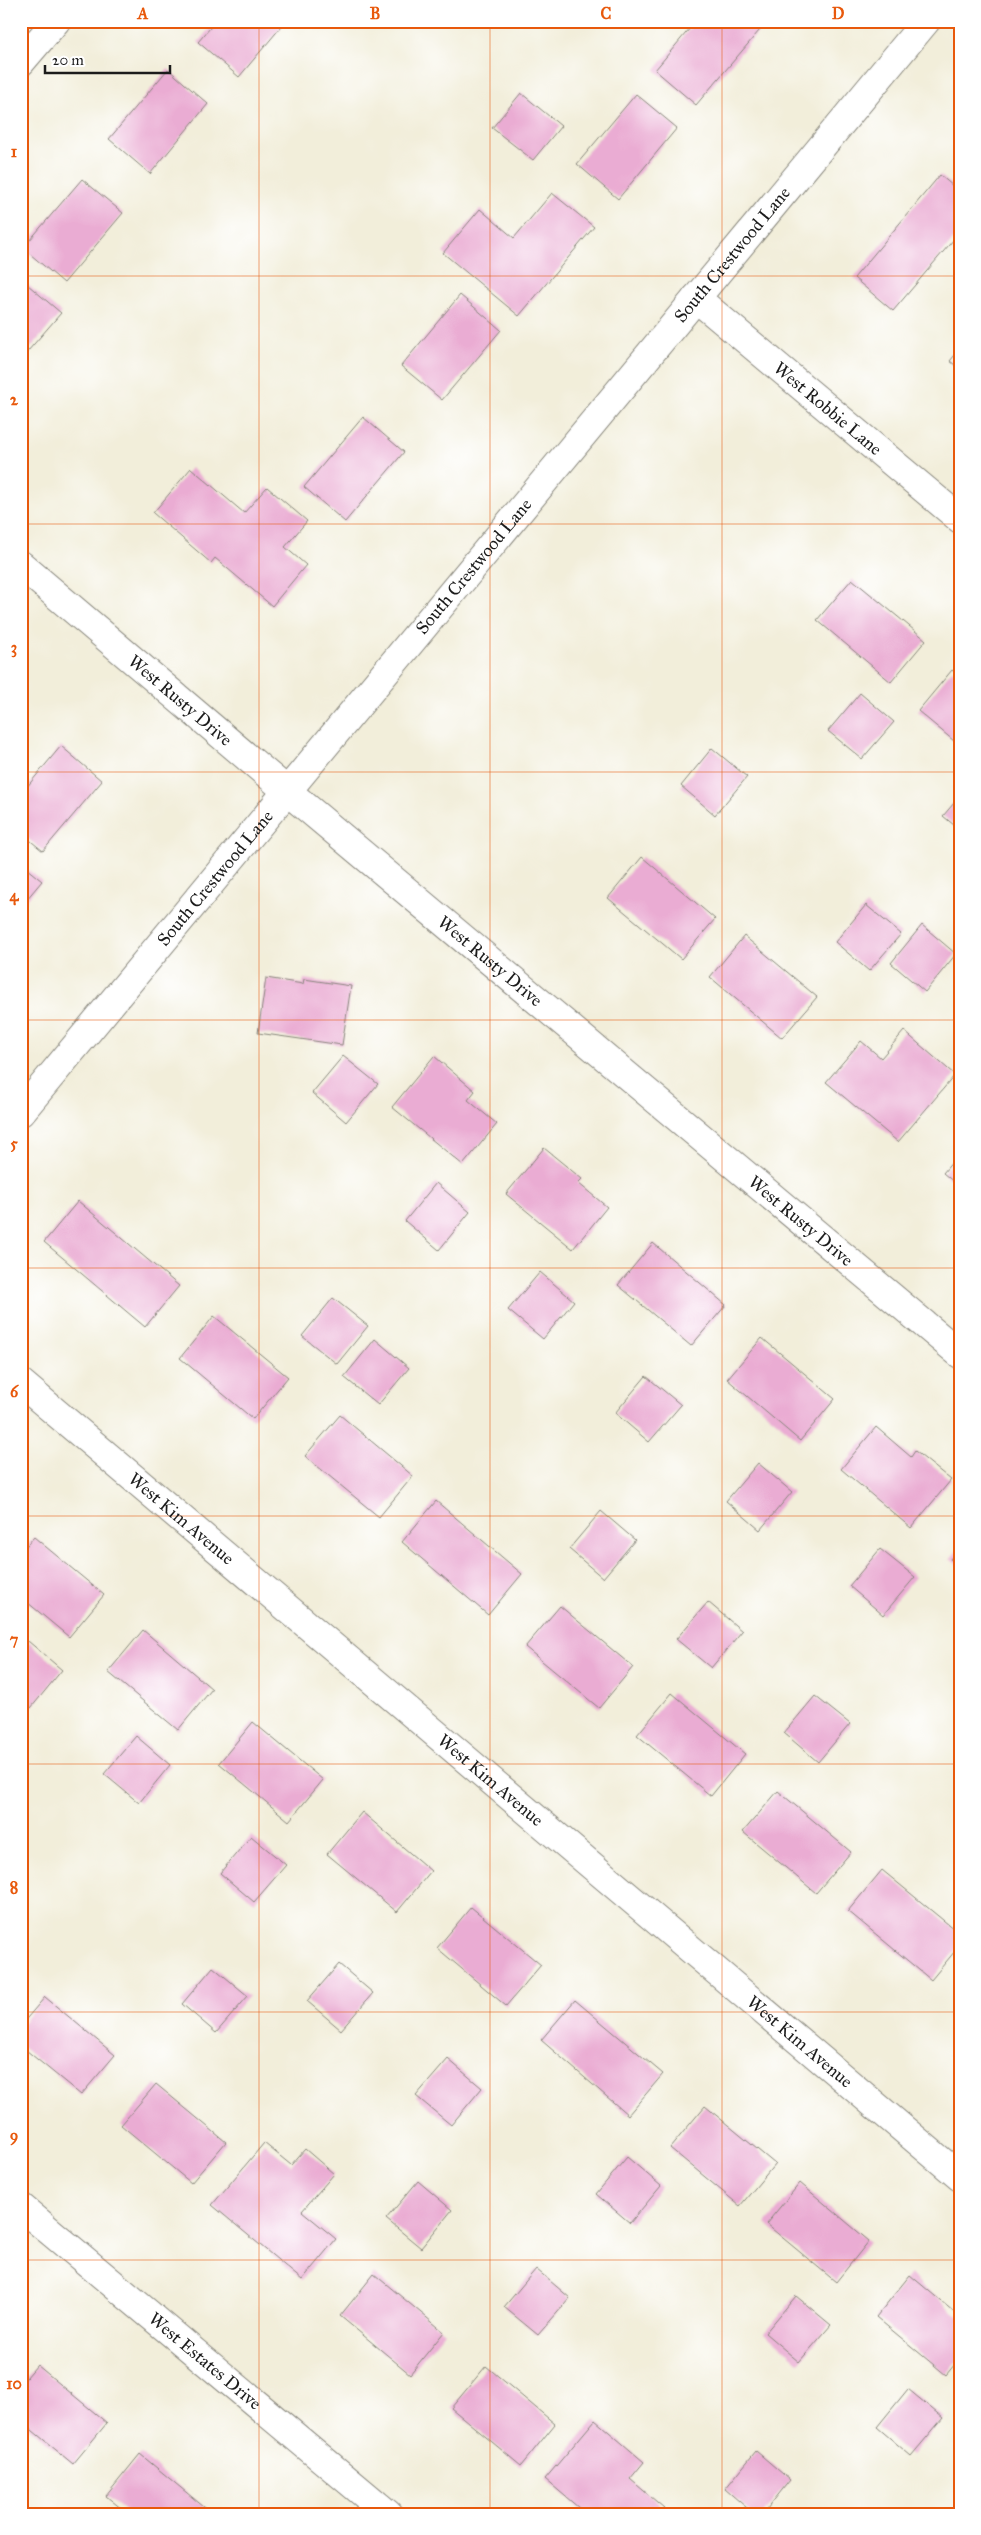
<svg xmlns="http://www.w3.org/2000/svg" width="981" height="2535" viewBox="0 0 981 2535" font-family="'IM FELL Great Primer',serif">
<rect width="100%" height="100%" fill="#fff"/>
<filter id="ink" filterUnits="userSpaceOnUse"><feTurbulence type="fractalNoise" baseFrequency=".02" numOctaves="2"/><feDisplacementMap in="SourceGraphic" scale="10" xChannelSelector="R" yChannelSelector="G"/><feConvolveMatrix kernelMatrix="1 2 1 2 8 2 1 2 1" color-interpolation-filters="sRGB"/></filter>
<filter id="wash" filterUnits="userSpaceOnUse"><feTurbulence type="fractalNoise" baseFrequency=".0096" numOctaves="4" result="noise"/><feDisplacementMap in="SourceGraphic" scale="20" xChannelSelector="R" yChannelSelector="G"/><feGaussianBlur stdDeviation="1.12" result="paint"/><feColorMatrix in="noise" values="0 0 0 0 0 0 0 0 0 0 0 0 0 0 0 0 0 1.4 0 .05"/><feComposite in="paint" operator="in"/></filter>
<g filter="url(#wash)">
<rect width="100%" height="100%" fill="#f2eeda"/>
<g id="blocks">
<g fill="#eaacd3">
<polygon points="216,21 286,21 239,77 198,42"/>
<polygon points="696,21 762,21 765,24 696,105 655,70"/>
<polygon points="168,69 208,104 150,174 109,139"/>
<polygon points="521,93 561,126 533,160 492,128"/>
<polygon points="636,94 677,128 618,199 577,164"/>
<polygon points="940,175 960,192 960,232 893,311 854,278"/>
<polygon points="82,179 123,213 64,283 23,248"/>
<polygon points="552,193 594,227 519,316 443,253 480,209 514,238"/>
<polygon points="21,279 61,313 21,359"/>
<polygon points="460,295 501,330 442,400 401,366"/>
<polygon points="960,349 960,369 950,361"/>
<polygon points="363,417 404,452 345,522 304,487"/>
<polygon points="191,468 244,513 267,487 307,521 285,547 306,565 272,606 215,558 211,563 153,513"/>
<polygon points="852,579 926,640 891,682 817,620"/>
<polygon points="952,670 960,676 960,746 918,711"/>
<polygon points="860,693 894,722 862,759 828,731"/>
<polygon points="61,746 102,781 43,851 21,833 21,794"/>
<polygon points="712,748 747,777 715,815 681,786"/>
<polygon points="960,796 960,830 943,816"/>
<polygon points="642,857 715,919 681,959 608,898"/>
<polygon points="21,864 42,881 21,906"/>
<polygon points="866,905 901,934 869,971 835,942"/>
<polygon points="922,925 956,954 925,992 891,963"/>
<polygon points="744,936 817,997 782,1038 710,977"/>
<polygon points="266,978 303,984 304,979 351,986 342,1045 258,1033"/>
<polygon points="904,1031 955,1075 898,1142 826,1082 861,1041 881,1058"/>
<polygon points="343,1056 378,1084 346,1122 312,1093"/>
<polygon points="434,1056 475,1091 468,1100 497,1124 463,1165 392,1107"/>
<polygon points="544,1148 582,1179 578,1183 607,1207 573,1249 506,1194"/>
<polygon points="960,1153 960,1187 943,1173"/>
<polygon points="436,1183 470,1212 439,1250 405,1221"/>
<polygon points="78,1201 179,1286 145,1327 44,1242"/>
<polygon points="653,1243 726,1305 691,1346 618,1285"/>
<polygon points="540,1272 574,1301 543,1339 508,1310"/>
<polygon points="333,1298 368,1326 337,1364 302,1336"/>
<polygon points="214,1316 288,1377 253,1419 180,1358"/>
<polygon points="762,1338 835,1399 800,1441 727,1379"/>
<polygon points="375,1339 409,1368 378,1405 344,1377"/>
<polygon points="646,1376 681,1405 649,1442 615,1413"/>
<polygon points="340,1415 413,1476 379,1517 305,1456"/>
<polygon points="876,1427 911,1457 915,1451 951,1480 911,1528 841,1469"/>
<polygon points="758,1463 792,1492 760,1530 726,1501"/>
<polygon points="436,1501 522,1574 488,1615 402,1542"/>
<polygon points="601,1511 635,1540 603,1578 569,1549"/>
<polygon points="34,1537 104,1595 69,1637 21,1597 21,1552"/>
<polygon points="960,1547 960,1567 950,1559"/>
<polygon points="880,1549 915,1577 883,1615 849,1586"/>
<polygon points="708,1602 742,1631 711,1668 676,1639"/>
<polygon points="560,1606 633,1667 599,1708 525,1647"/>
<polygon points="143,1630 212,1689 178,1730 108,1672"/>
<polygon points="28,1641 62,1670 31,1708 21,1700 21,1650"/>
<polygon points="672,1693 745,1754 711,1796 637,1735"/>
<polygon points="815,1696 850,1724 818,1762 784,1733"/>
<polygon points="253,1722 323,1780 289,1821 219,1763"/>
<polygon points="136,1736 170,1765 139,1803 104,1774"/>
<polygon points="778,1791 851,1852 816,1893 743,1832"/>
<polygon points="362,1812 431,1871 397,1912 327,1854"/>
<polygon points="251,1836 286,1865 254,1902 220,1873"/>
<polygon points="882,1870 960,1934 960,1945 931,1980 848,1911"/>
<polygon points="471,1907 541,1965 506,2006 437,1948"/>
<polygon points="339,1964 373,1993 341,2030 307,2001"/>
<polygon points="213,1967 248,1996 216,2033 182,2004"/>
<polygon points="45,1997 115,2055 81,2095 21,2046 21,2025"/>
<polygon points="575,2000 663,2074 628,2115 541,2040"/>
<polygon points="448,2059 482,2088 451,2125 416,2096"/>
<polygon points="156,2084 226,2142 191,2183 121,2125"/>
<polygon points="705,2106 775,2164 740,2206 670,2148"/>
<polygon points="264,2143 291,2165 305,2149 334,2174 302,2211 336,2239 302,2280 212,2205"/>
<polygon points="627,2157 661,2186 630,2223 596,2194"/>
<polygon points="418,2181 452,2210 421,2248 386,2219"/>
<polygon points="800,2183 869,2241 836,2282 766,2224"/>
<polygon points="536,2269 570,2298 538,2335 504,2307"/>
<polygon points="374,2274 444,2332 410,2374 340,2316"/>
<polygon points="910,2275 960,2317 960,2358 946,2375 876,2317"/>
<polygon points="796,2296 831,2325 799,2362 765,2333"/>
<polygon points="37,2365 107,2423 73,2464 21,2421 21,2384"/>
<polygon points="486,2366 555,2424 521,2466 451,2408"/>
<polygon points="908,2389 943,2418 911,2456 877,2427"/>
<polygon points="595,2420 644,2462 630,2479 664,2508 658,2514 586,2514 545,2479"/>
<polygon points="756,2451 790,2480 763,2514 754,2514 725,2489"/>
<polygon points="140,2454 210,2512 208,2514 128,2514 106,2496"/>
</g>
</g>
</g>
<g filter="url(#ink)">
<use href="#blocks" fill-opacity="0" stroke="#87857b" stroke-width="1"/>
<g fill="none" stroke-linecap="round" stroke-linejoin="round">
<defs>
<g id="street">
<polyline points="21,62 56,21"/>
<path id="s1" d="M696,298L960,519"/>
<path id="s2" d="M21,565L287,791L960,1354"/>
<path id="s3" d="M21,1112L926,21"/>
<path id="s4" d="M21,1383L960,2177"/>
<path id="s5" d="M21,2207L388,2514"/>
</g>
</defs>
<use href="#street" stroke="#87857b" stroke-width="30"/>
<use href="#street" stroke="#fff" stroke-width="28"/>
</g>
</g>
<path fill="none" stroke="#e8590c" stroke-width="1" stroke-opacity="0.55" d="M259,21V2514M490,21V2514M722,21V2514M21,276H960M21,524H960M21,772H960M21,1020H960M21,1268H960M21,1516H960M21,1764H960M21,2012H960M21,2260H960"/>
<g text-anchor="middle" stroke-width="5" stroke-linejoin="round" paint-order="stroke">
<g font-size="18" fill="#1c1c1c" stroke="#fff">
<text dy="6" stroke="none"><textPath href="#s3" startOffset="1114">South Crestwood Lane</textPath></text>
<text dy="6" stroke="none"><textPath href="#s1" startOffset="172">West Robbie Lane</textPath></text>
<text dy="6" stroke="none"><textPath href="#s3" startOffset="709">South Crestwood Lane</textPath></text>
<text dy="6" stroke="none"><textPath href="#s2" startOffset="209">West Rusty Drive</textPath></text>
<text dy="6" stroke="none"><textPath href="#s3" startOffset="304">South Crestwood Lane</textPath></text>
<text dy="6" stroke="none"><textPath href="#s2" startOffset="614">West Rusty Drive</textPath></text>
<text dy="6" stroke="none"><textPath href="#s2" startOffset="1019">West Rusty Drive</textPath></text>
<text dy="6" stroke="none"><textPath href="#s4" startOffset="210">West Kim Avenue</textPath></text>
<text dy="6" stroke="none"><textPath href="#s4" startOffset="615">West Kim Avenue</textPath></text>
<text dy="6" stroke="none"><textPath href="#s4" startOffset="1020">West Kim Avenue</textPath></text>
<text dy="6" stroke="none"><textPath href="#s5" startOffset="240">West Estates Drive</textPath></text>
</g>
</g>
<rect width="981" height="2535" fill="none" stroke="#fff" stroke-width="55"/>
<path d="M45 65v8h125v-8" fill="none" stroke="#1c1c1c" stroke-width="2.5"/>
<text x="52" y="65" font-size="15" fill="#1c1c1c" stroke="#ffffff" stroke-width="4" paint-order="stroke">20 m</text>
<rect x="28" y="28" width="926" height="2480" fill="none" stroke="#e8590c" stroke-width="2"/>
<g font-size="16" text-anchor="middle" font-weight="bold" fill="#e8590c">
<text x="143" y="19">A</text>
<text x="375" y="19">B</text>
<text x="606" y="19">C</text>
<text x="838" y="19">D</text>
<text x="14" y="157">1</text>
<text x="14" y="405">2</text>
<text x="14" y="653">3</text>
<text x="14" y="901">4</text>
<text x="14" y="1149">5</text>
<text x="14" y="1397">6</text>
<text x="14" y="1645">7</text>
<text x="14" y="1893">8</text>
<text x="14" y="2141">9</text>
<text x="14" y="2389">10</text>
</g>
</svg>
